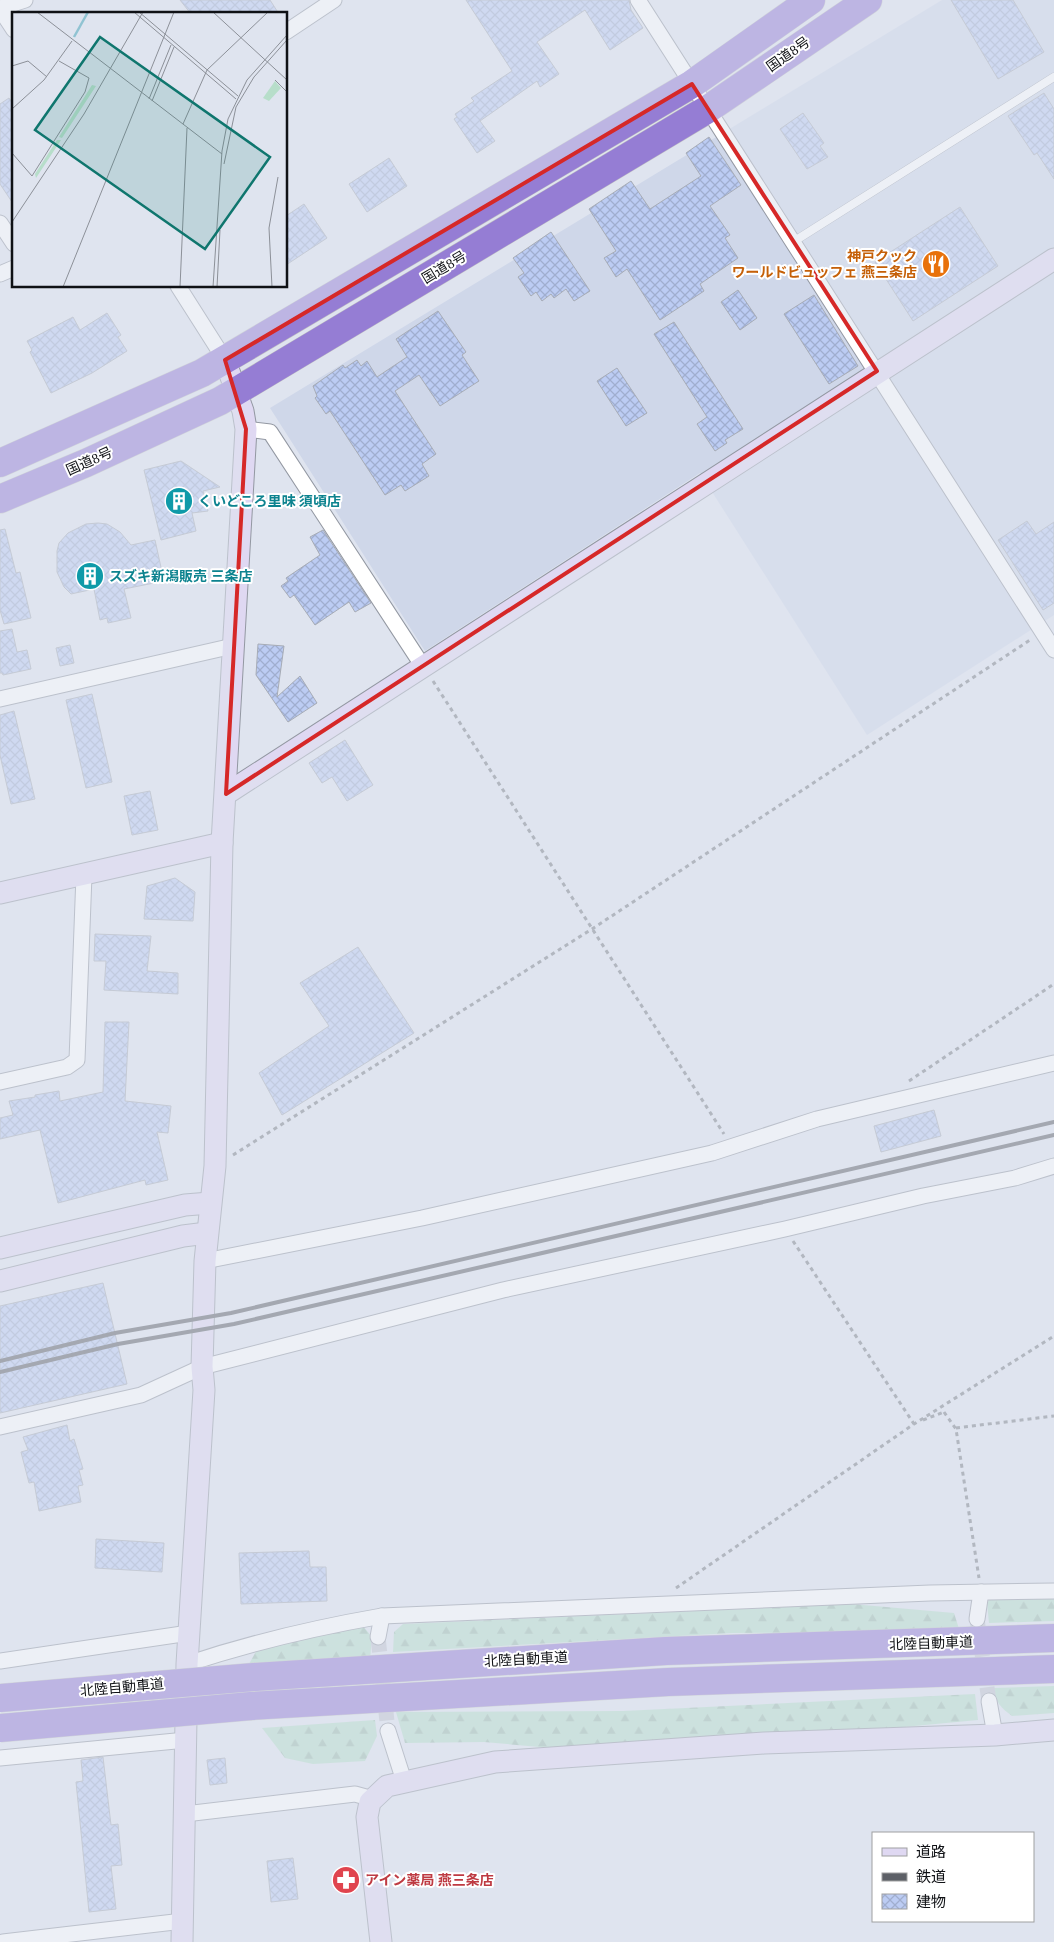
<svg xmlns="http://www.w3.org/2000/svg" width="1054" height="1942" viewBox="0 0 1054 1942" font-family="'Times New Roman','Noto Sans JP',serif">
<defs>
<pattern id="forest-firs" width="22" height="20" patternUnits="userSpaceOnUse" patternTransform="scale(1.25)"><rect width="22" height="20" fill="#b7deca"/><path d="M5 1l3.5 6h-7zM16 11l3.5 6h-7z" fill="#9cbdad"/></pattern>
<pattern id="building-cross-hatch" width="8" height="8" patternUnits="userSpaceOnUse" patternTransform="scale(1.25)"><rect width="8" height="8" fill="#bcccf3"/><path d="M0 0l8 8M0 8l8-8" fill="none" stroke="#a0aecf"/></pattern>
</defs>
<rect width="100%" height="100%" fill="#dfe4ef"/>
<polygon fill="#cfd7e9" points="942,0 1054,0 1054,615 867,735 700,473 425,651 270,408"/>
<g fill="url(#forest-firs)">
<polygon points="1054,1593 1054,1621 989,1623 987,1603 994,1594"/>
<polygon points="852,1604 954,1613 960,1632 732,1633 393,1652 394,1632 403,1624"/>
<polygon points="362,1625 372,1637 370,1660 249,1664 259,1646"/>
<path d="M1054,1686V1713L1012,1716C1001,1708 995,1702 994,1688Z"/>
<polygon points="975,1694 978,1720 872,1730 574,1750 484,1742 405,1743 396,1712 623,1711"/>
<polygon points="375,1720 377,1736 365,1761 313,1764 285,1758 262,1728"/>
</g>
<g fill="url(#building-cross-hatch)" stroke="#a7acb6">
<polygon points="180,0 270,0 279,14 191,14"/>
<polygon points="466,0 629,0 631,10 643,28 610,50 585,10 537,42 559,74 540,87 537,81 480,121 495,141 477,153 454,119 457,117 455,114 474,101 471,98 512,71"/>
<polygon points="951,0 1013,0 1044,52 998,79"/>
<polygon points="1044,93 1054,109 1054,179 1037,153 1034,155 1008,116"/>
<polygon points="9,98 14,105 14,205 0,184 0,104"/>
<polygon points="803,113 824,143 820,146 828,157 807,169 780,129"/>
<polygon points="709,137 741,185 710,206 730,235 725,238 738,258 700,284 704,291 660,320 627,269 616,277 604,258 616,251 589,209 631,181 650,209 701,176 686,153"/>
<polygon points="389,158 407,186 367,212 349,184"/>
<polygon points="304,204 327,238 286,265 286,216"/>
<polygon points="960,207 998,266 913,321 875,262"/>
<polygon points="551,232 590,291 574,301 566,289 554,298 551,294 542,301 536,292 531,296 518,277 524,273 513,258"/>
<polygon points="738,290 757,318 740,330 721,302"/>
<polygon points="814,295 858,366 829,384 784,314"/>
<polygon points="438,311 466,352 462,355 479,381 440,406 419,375 395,391 436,454 422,464 429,476 405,491 401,485 385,495 330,411 326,414 315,398 317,396 313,386 343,365 345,368 357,360 361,366 367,361 377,377 407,357 396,339"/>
<polygon points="107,313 121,335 118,337 127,351 92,373 51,393 30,352 32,350 27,341 73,317 80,330"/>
<polygon points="674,322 743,429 725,440 727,443 715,451 697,424 707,417 654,334"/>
<polygon points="617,368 647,413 626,426 597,381"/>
<polygon points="181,461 220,487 203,491 208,511 192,513 196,531 161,540 144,470"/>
<polygon points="1027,521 1036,534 1054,522 1054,603 1043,610 998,540"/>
<polygon points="98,523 107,524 120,532 131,545 155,540 164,581 124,589 131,618 108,623 107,618 100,620 94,589 71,594 64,587 57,572 57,551 59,543 68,533 86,524"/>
<polygon points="5,529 16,573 20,572 31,618 4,624 0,610 0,530"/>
<polygon points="323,530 371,603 355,612 349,602 315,625 294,595 290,598 281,586 288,581 286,578 320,555 310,537"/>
<polygon points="12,629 17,652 27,650 31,669 3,675 2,673 0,673 0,631"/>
<polygon points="258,644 284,646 277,697 300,676 317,703 288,722 256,675"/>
<polygon points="70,645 74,663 60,666 56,648"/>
<polygon points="92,694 112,782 86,788 66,700"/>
<polygon points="14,711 35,799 11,804 0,755 0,715"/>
<polygon points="345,740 373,785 347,801 332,777 322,783 309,763"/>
<polygon points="150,791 158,830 132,835 124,796"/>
<polygon points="175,878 195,892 193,921 144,919 147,886"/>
<polygon points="95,934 151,936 147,971 178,973 178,994 104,990 106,961 94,961"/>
<polygon points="358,947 414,1033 282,1115 259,1073 329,1026 300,983"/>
<polygon points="105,1022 129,1022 125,1101 171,1106 168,1133 157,1132 168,1180 146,1185 145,1180 58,1203 40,1130 0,1139 0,1118 13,1115 9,1101 35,1097 35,1095 59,1091 60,1101 103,1092"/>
<polygon points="934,1110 941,1136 881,1152 874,1126"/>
<polygon points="103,1283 127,1384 0,1413 0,1306"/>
<polygon points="67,1425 70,1441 74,1439 83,1469 79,1470 83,1485 78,1486 81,1502 39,1511 34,1482 29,1483 21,1452 28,1450 23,1437"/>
<polygon points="96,1539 164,1543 162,1572 95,1568"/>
<polygon points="309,1551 310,1567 326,1567 327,1601 241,1604 239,1553"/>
<polygon points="103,1757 111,1825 118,1824 122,1865 111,1866 116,1909 89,1912 76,1782 83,1781 81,1760"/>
<polygon points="225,1758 227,1783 210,1785 207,1760"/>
<polygon points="293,1858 298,1899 271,1902 267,1861"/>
</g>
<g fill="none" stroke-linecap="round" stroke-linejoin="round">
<g stroke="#c0c4ce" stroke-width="15" stroke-dasharray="15 8" stroke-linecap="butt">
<polyline points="977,1619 989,1701"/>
<polyline points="378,1637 388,1731"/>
</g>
<defs>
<polyline id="lane" points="793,242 1054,77"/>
<g id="street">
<polyline points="638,0 1054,650"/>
<polyline points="0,8 25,0"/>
<polyline points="0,9 14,30"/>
<polyline points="286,32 334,0"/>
<polyline points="0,223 14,244"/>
<polyline points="0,274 14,268"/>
<polyline points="178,286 225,360"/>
<polyline points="246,429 270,432 424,668"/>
<polyline points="0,699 233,646"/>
<polyline points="0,1082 67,1067 77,1060 84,875"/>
<polyline points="205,1261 422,1218 712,1153 817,1119 1054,1063"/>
<polyline points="0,1427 141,1395 202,1367 503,1290 785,1229 923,1196 1015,1178 1054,1166"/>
<polyline points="977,1619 981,1592"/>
<polyline points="378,1637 382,1616"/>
<polyline points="0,1661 189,1633"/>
<path d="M187,1664C253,1642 313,1628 382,1616L930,1593L1054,1591"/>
<polyline points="989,1701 995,1735"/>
<polyline points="388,1731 404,1781"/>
<polyline points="0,1758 186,1740"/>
<polyline points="185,1814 355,1794 373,1799"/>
<polyline points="3,1942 183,1921"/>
</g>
<g id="secondary">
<path d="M226,794C503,618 777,435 1054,259"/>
<polyline points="0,893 222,843"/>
<polyline points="0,1248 185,1205 210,1203"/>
<polyline points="0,1281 183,1236 207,1233"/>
<polyline points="182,1942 187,1664 204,1390 202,1367 205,1261 215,1166 222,843 246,429 243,411 225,360"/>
<polyline points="381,1942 367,1817 370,1802 387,1786 495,1762 764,1743 995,1735 1054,1730"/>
</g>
<g id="highway">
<polyline points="0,463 202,373 692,84 811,0"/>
<polyline points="0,499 86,463 220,401 708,109 868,0"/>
<polyline points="254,1677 666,1651 1054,1638"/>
<polyline points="251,1706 668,1682 1054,1669"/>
</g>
</defs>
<use href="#lane" stroke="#9398a2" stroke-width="9"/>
<use href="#street" stroke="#9398a2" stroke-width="17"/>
<use href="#secondary" stroke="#9398a2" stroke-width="23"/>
<use href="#highway" stroke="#c1c1c2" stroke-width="29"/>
<g stroke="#7c8087" stroke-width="3" stroke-dasharray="4 4" stroke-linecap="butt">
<polyline points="433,681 724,1134"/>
<polyline points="909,1081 1054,984"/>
<polyline points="233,1155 592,929 1030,640"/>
<polyline points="793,1241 914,1424"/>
<polyline points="944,1412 956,1429 979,1578"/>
<polyline points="923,1420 944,1412"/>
<polyline points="956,1428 1054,1416"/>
<polyline points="676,1588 914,1424 1054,1336"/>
</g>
<use href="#lane" stroke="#fff" stroke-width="8"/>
<use href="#street" stroke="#fff" stroke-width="15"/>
<use href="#secondary" stroke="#dfd8f2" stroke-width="21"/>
<use href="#highway" stroke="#957dd4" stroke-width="28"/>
<g stroke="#5d6067" stroke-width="4">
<polyline points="0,1361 115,1333 231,1313 1054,1122"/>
<polyline points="0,1372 118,1344 234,1324 1054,1135"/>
</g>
<defs>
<g id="highway-bridge">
<polyline points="0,1698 254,1677"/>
<polyline points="0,1728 251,1706"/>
</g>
</defs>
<use href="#highway-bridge" stroke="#c1c1c2" stroke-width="29" stroke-linecap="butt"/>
<use href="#highway-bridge" stroke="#957dd4" stroke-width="28"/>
</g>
<path d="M0 0H1054V1942H0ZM692,84L877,371L226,794L246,429L225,360Z" fill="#dfe4ef" fill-opacity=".55" fill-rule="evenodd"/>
<path fill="none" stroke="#d62828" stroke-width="4" stroke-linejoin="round" d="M692,84L877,371L226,794L246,429L225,360Z"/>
<defs>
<symbol id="restaurant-disc" viewBox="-11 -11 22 22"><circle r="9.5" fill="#e8710a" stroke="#fff"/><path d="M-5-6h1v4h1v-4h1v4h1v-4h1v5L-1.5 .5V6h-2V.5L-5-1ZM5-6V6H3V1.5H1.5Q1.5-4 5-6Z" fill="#fff"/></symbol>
<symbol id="building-disc" viewBox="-11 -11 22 22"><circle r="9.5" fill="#0f9aa8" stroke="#fff"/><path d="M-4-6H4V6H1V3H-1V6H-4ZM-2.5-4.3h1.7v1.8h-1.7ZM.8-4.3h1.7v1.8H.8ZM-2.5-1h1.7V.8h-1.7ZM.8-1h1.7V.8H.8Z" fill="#fff"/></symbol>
<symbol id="pharmacy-disc" viewBox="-11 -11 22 22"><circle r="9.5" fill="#e0444e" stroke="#fff"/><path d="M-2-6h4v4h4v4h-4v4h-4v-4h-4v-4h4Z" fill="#fff"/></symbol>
</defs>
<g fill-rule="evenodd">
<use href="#restaurant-disc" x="920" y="248" width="32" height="32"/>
<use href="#building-disc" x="163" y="485" width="32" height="32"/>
<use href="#building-disc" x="74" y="560" width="32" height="32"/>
<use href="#pharmacy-disc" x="330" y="1864" width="32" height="32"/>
</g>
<g text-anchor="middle" stroke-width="4" stroke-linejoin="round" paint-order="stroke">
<g font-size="14" fill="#0f1115" stroke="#fff">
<text transform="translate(788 54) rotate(-35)" y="5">国道8号</text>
<text transform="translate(444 267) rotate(-31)" y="5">国道8号</text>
<text transform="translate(89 461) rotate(-24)" y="5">国道8号</text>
<text transform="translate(931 1643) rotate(-2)" y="5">北陸自動車道</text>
<text transform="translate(526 1659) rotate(-3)" y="5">北陸自動車道</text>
<text transform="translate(122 1687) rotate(-5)" y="5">北陸自動車道</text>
</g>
<g font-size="14" font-weight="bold" fill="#c56008" stroke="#fff" text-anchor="end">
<text x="917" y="261">神戸クック<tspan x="917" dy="16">ワールドビュッフェ 燕三条店</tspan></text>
</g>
<g font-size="14" font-weight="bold" fill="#0d838f" stroke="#fff" text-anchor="start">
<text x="198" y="506">くいどころ里味 須頃店</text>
<text x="109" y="581">スズキ新潟販売 三条店</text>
</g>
<g font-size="14" font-weight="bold" fill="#be3a42" stroke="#fff" text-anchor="start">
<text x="365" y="1885">アイン薬局 燕三条店</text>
</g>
</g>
<g transform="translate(12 12)">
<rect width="275" height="275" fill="#dfe4ef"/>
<path d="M80,73L84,74L50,126L47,125ZM45,128H49L24,166L23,162Z" fill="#b7deca"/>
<path d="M263,69L269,76L257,89L251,86Z" fill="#b7deca"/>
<path fill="none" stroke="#90c3d2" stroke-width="2.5" d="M62,25L76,0"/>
<path fill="none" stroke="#8c9098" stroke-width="1" d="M25,0L210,142M122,0L224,87M127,0L226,84M201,0L275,68M0,54L16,49L35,65M263,68L275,80M137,87L159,33M140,89L162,35M0,97L32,68L60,29M171,112L195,58L256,0M0,141L20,164L73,80L77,66L47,49M212,152L224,95L242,65L275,28M0,210L72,102L131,0M51,275L162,0M168,275L175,116M201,275L210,139L216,107L235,68L275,23M205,275L208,218M260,275L257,216L266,165"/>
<path fill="#0f766e" fill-opacity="0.15" stroke="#0f766e" stroke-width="2.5" d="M88,25L258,145L193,237L23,118Z"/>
<rect width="275" height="275" fill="none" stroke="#0f1115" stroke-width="2.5"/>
</g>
<rect x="872" y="1832" width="162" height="90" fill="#ffffff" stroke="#9fa0a1"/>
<rect x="882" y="1848" width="25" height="8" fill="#dfd8f2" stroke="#9fa0a1"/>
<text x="916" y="1857" font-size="15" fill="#0f1115">道路</text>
<rect x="882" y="1873" width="25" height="8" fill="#5d6067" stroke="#9fa0a1"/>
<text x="916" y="1882" font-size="15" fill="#0f1115">鉄道</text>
<rect x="882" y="1894" width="25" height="15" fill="url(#building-cross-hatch)" stroke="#9fa0a1"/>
<text x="916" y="1907" font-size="15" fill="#0f1115">建物</text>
</svg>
